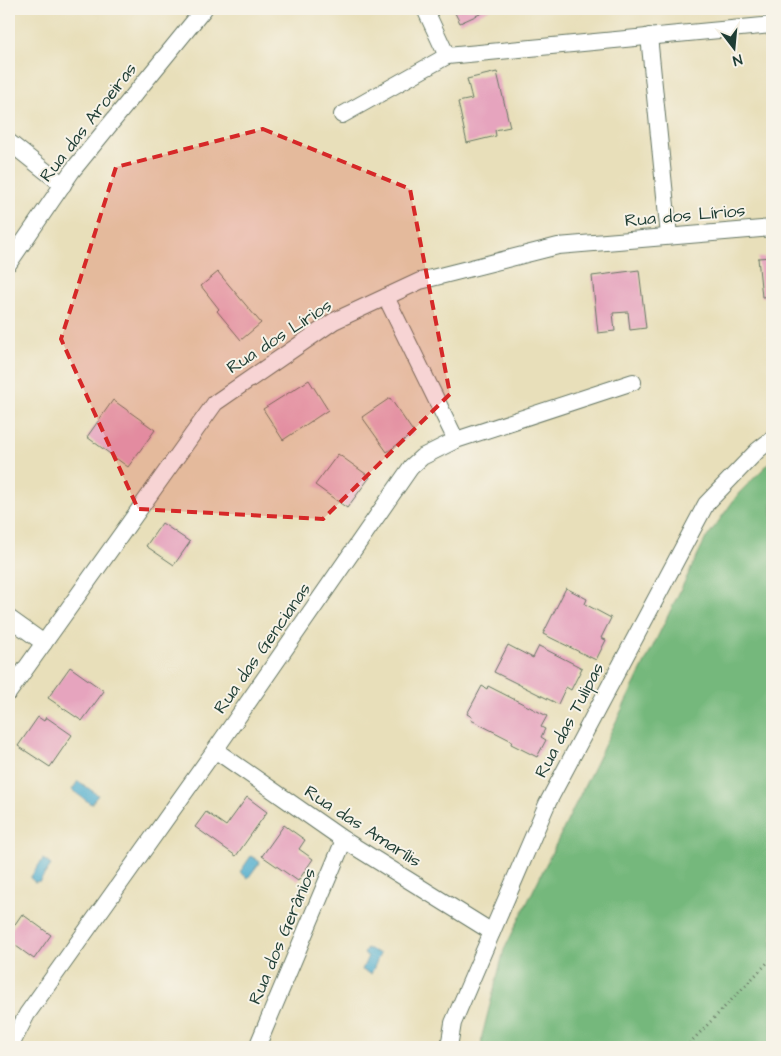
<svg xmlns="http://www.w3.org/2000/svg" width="781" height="1056" viewBox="0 0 781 1056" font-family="'Architects Daughter',sans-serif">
<rect width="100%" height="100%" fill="#f7f3e8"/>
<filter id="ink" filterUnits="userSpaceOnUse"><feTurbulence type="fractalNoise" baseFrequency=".02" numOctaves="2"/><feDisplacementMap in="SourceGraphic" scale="10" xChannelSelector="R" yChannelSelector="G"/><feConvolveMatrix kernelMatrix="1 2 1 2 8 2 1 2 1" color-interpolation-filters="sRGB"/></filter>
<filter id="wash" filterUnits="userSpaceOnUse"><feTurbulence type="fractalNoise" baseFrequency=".0096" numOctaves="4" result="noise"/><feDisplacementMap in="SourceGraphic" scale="20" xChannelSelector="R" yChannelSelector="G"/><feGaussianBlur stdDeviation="1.12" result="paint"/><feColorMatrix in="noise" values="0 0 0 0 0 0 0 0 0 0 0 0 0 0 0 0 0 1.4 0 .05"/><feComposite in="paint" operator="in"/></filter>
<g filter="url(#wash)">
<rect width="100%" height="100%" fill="#e8dfba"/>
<polygon fill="#74b87b" stroke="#4a7a58" points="772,460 772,1047 481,1047 482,1036 504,950 705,540 739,493"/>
<g fill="#4fadcd" stroke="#377580">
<polygon points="78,781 98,795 91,804 72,790"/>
<polygon points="251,856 260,862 248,878 240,872"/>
<polygon points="43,859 51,865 40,881 35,882 30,878"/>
<polygon points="367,948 380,954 371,974 362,970 368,956 364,954"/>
</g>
<g id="blocks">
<g fill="#e6a4be">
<polygon points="453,9 491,9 460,23"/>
<polygon points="497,72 510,127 495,130 496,136 467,143 458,102 472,99 467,79"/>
<polygon points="772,257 772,296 762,297 758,258"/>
<polygon points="639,270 646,328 630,330 628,312 613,313 615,331 598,333 592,276"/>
<polygon points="218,272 261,323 241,340 217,311 219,309 201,286"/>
<polygon points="309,380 328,410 283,440 263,409"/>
<polygon points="390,398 414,433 387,452 362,417"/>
<polygon points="113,400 155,430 128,467 87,437"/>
<polygon points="338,454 370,477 347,508 315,485"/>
<polygon points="162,523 190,542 174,565 146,546"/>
<polygon points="566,588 587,599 585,604 611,618 601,638 606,640 596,660 543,634"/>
<polygon points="508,645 533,658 539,646 582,668 571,690 566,687 558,704 494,672"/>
<polygon points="70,667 104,691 82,721 48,698"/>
<polygon points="482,686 487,689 488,686 547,716 541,727 545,729 541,737 546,740 537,757 511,744 512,741 471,720 472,717 467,714"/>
<polygon points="38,717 44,721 46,717 72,735 50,767 18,746"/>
<polygon points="247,797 267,812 236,856 195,827 206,812 226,826"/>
<polygon points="284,825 305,840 299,849 313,859 298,881 262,856"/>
<polygon points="22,914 51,935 34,959 9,941 9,933"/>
</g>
</g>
</g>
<g filter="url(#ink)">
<use href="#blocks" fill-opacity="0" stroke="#657663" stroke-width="1"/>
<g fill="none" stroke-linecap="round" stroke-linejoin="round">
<defs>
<g id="street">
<polyline points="425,9 447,56"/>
<polyline points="649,36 669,236"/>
<polyline points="342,115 447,56 772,25"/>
<polyline points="9,142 63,185"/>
<polyline points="9,263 72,171 204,9"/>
<polyline points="386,297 456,440"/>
<polyline points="9,618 44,643"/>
<polyline points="9,692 215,403 334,321 420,281 558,246 772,228"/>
<polyline points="215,750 344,840 492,932"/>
<polyline points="10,1047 27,1014 215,750 411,467 422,457 456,440 633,382"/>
<polyline points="257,1047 344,840"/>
<polyline points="449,1047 453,1023 547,804 706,504 758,450 772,439"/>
</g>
</defs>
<use href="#street" stroke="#657663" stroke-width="18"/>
<polyline stroke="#657663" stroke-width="3" stroke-dasharray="1 4" stroke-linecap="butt" points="686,1047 772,958"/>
<use href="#street" stroke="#fff" stroke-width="16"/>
</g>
</g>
<path fill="#d62828" fill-opacity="0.2" stroke="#d62828" stroke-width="4" stroke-dasharray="10 6" stroke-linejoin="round" d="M263,129L410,189L450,394L323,519L138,509L61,339L116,167Z"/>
<g text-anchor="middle" stroke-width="4" stroke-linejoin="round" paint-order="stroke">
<g font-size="18" fill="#1f3d34" stroke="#f7f3e8">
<text transform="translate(88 122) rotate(-52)" y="6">Rua das Aroeiras</text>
<text transform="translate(685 215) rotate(-5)" y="6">Rua dos Lírios</text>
<text transform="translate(279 336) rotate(-33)" y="6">Rua dos Lírios</text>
<text transform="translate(262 648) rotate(-55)" y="6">Rua das Gencianas</text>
<text transform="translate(569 720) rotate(-62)" y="6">Rua das Tulipas</text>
<text transform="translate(363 826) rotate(33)" y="6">Rua das Amarílis</text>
<text transform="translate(282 936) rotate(-67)" y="6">Rua dos Gerânios</text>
</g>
</g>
<rect width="781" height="1056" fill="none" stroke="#f7f3e8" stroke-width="30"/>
<g transform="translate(734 48) rotate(164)" stroke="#f7f3e8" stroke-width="4" paint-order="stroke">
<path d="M0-4L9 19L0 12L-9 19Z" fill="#1f3d34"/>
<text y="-8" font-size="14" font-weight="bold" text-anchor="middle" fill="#1f3d34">N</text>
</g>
</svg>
